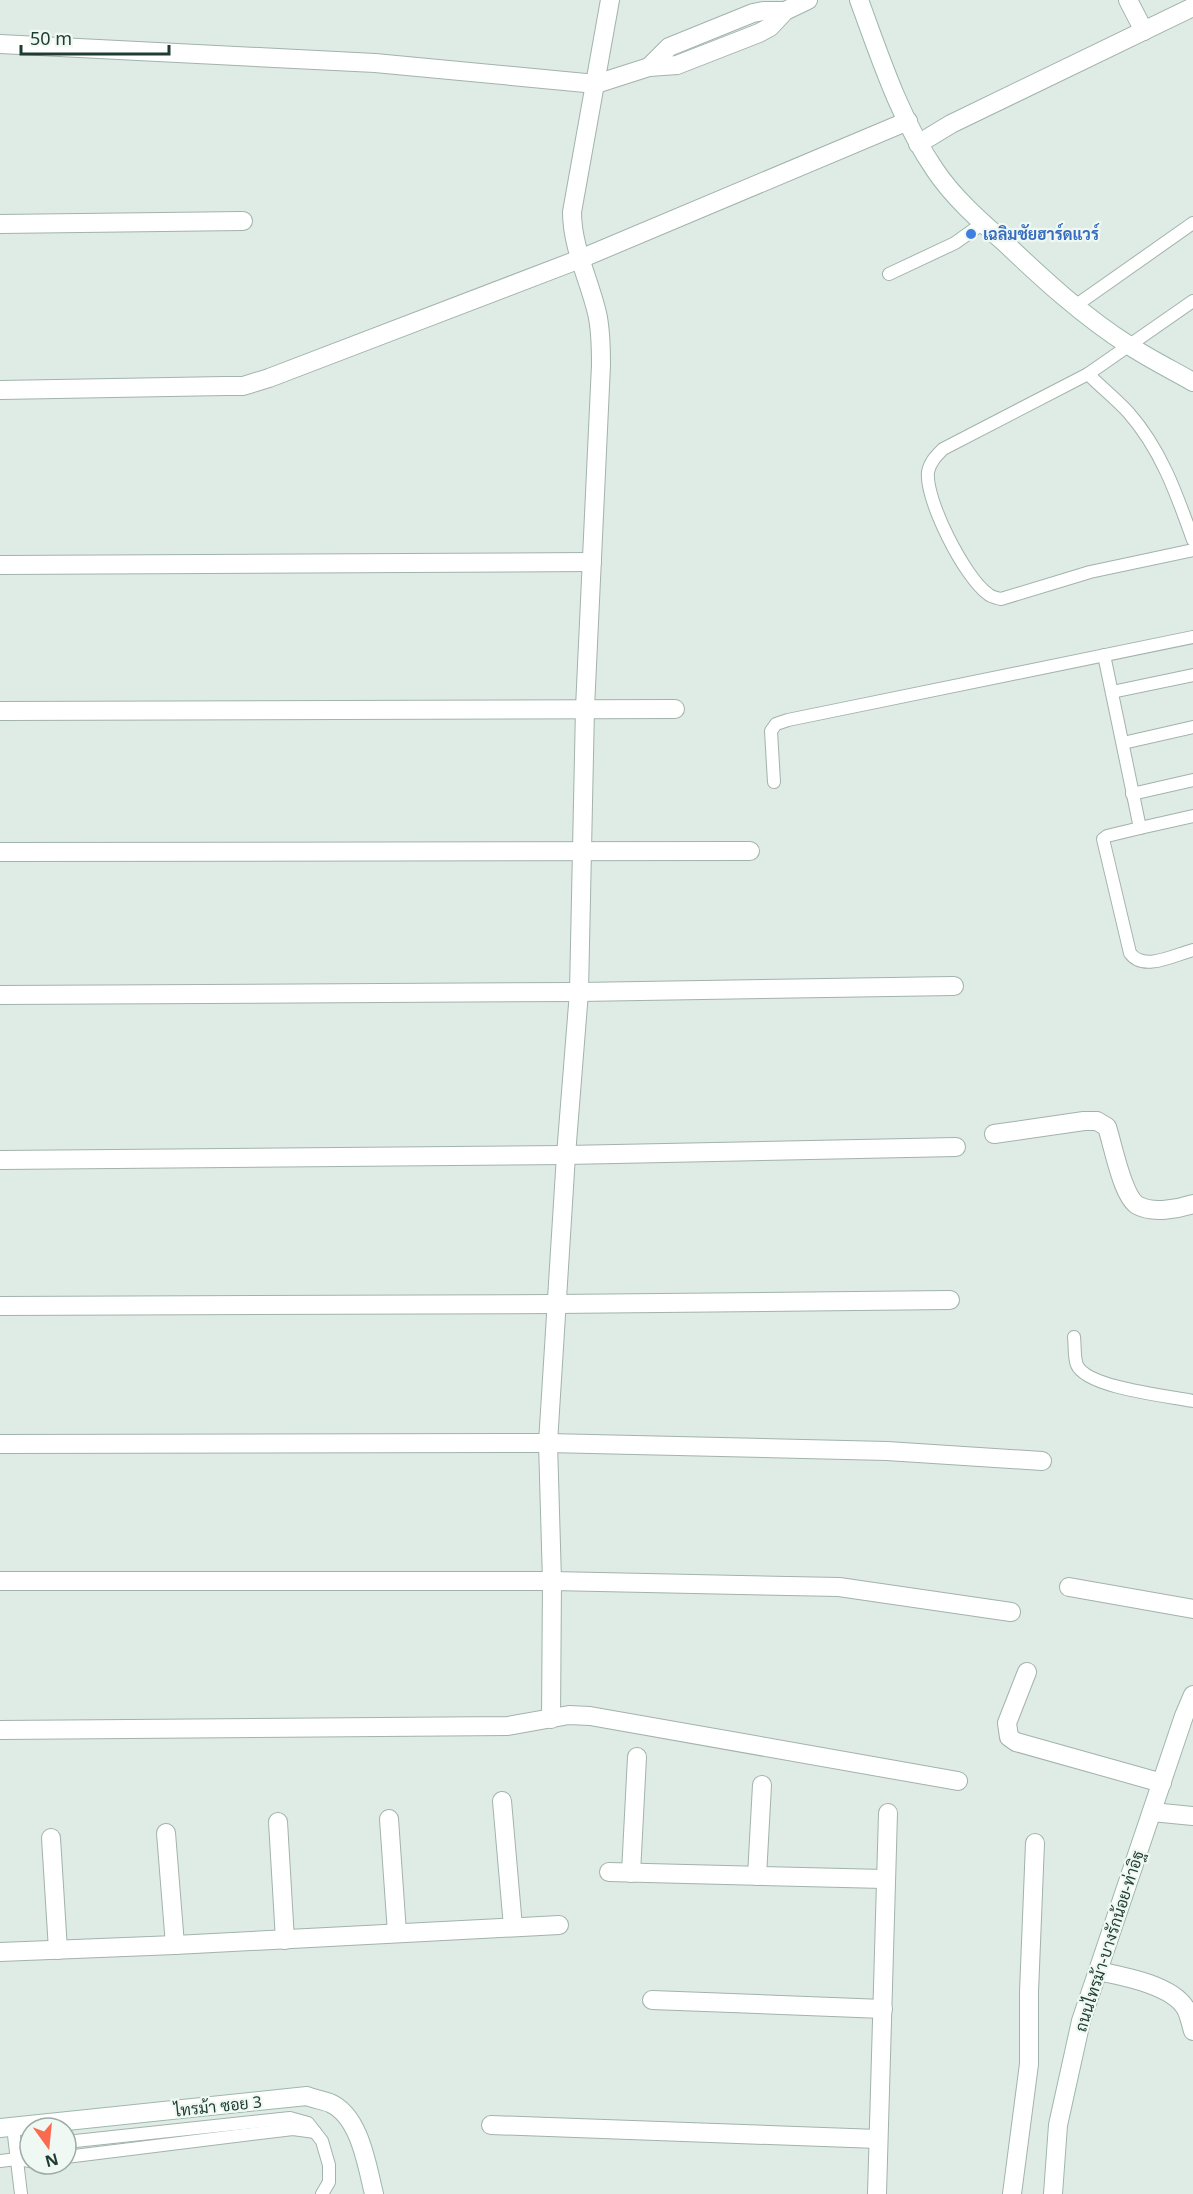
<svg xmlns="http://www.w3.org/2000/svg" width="1193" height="2194" viewBox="0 0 1193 2194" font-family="'Noto Sans',Sarabun,sans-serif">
<rect width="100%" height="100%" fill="#dfebe5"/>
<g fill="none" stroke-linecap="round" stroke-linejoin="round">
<defs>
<g id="lane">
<polyline points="889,274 955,243 983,223"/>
<path d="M1193,301L1088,374L943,449C936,456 930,462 928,472C925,500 965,578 988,594C991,597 997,598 1001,599L1090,572L1193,550"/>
<polyline points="1075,306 1193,223"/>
<path d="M1088,374C1101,387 1116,399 1128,412C1161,449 1177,495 1193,540"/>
<polyline points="1104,655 1140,828 1193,816"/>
<polyline points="1112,692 1193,675"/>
<polyline points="1123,743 1193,727"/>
<polyline points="774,782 771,731 776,724 788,720 1193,637"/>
<polyline points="1132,794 1193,780"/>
<path d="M1140,828L1107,836L1103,839L1130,953C1143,972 1174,955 1193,950"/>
<path d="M1074,1337C1075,1345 1074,1358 1077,1365C1087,1388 1169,1396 1193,1401"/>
<polyline points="13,2127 21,2194"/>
<polyline points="66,2142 290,2118 308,2123 322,2141 329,2165 329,2182 322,2194"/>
<polyline points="66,2157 293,2129 315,2132"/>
<polyline points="17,2159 30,2147"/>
<polyline points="0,2161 17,2159 30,2161"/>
</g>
<g id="street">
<polyline points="1128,0 1144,31"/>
<polyline points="0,44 375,63 596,84 649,67 677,65 759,33 770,27 785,11 808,0"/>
<polyline points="649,67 669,47 753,13 763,11 785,11"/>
<polyline points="918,144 951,124 1193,7"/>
<polyline points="0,224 243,221"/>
<polyline points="0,390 226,386 243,386 269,378 580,259 908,121"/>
<polyline points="0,565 592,562"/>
<polyline points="0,711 675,709"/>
<polyline points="0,852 750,851"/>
<polyline points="0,995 579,992 954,986"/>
<path d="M994,1134L1084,1121H1097L1107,1127C1113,1145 1122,1195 1137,1205C1152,1214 1178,1209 1193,1204"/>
<polyline points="0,1160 566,1155 956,1147"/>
<polyline points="0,1306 556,1304 950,1300"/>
<polyline points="0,1444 548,1443 887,1451 1042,1461"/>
<polyline points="0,1581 552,1581 839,1587 1011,1612"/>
<polyline points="1069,1587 1193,1609"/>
<polyline points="1027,1672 1007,1723 1009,1737 1016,1742 1162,1783"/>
<path d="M551,1719L552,1581L548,1443L566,1155L579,992L585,708L601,365C601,348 601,330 597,313C589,279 572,247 572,212L610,0"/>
<polyline points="0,1730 508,1726 569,1715 590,1716 958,1781"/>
<polyline points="502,1801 513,1927"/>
<polyline points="1152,1812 1193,1816"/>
<polyline points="389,1819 397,1933"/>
<polyline points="278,1822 285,1940"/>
<polyline points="166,1833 175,1945"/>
<polyline points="51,1838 58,1950"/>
<polyline points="609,1872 884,1879"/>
<polyline points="631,1873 637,1757"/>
<polyline points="757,1876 762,1785"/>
<polyline points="0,1952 175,1945 559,1925"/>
<path d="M1098,1971C1122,1976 1173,1985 1186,2009C1189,2015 1191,2024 1193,2031"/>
<polyline points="652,2000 883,2009"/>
<polyline points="491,2125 878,2139"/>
<polyline points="877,2194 888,1813"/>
<polyline points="1012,2194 1029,2064 1029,1992 1035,1843"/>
</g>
<g id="secondary">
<path d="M859,0C880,57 900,119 935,170C953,197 979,220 1004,242C1043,279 1084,317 1130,346C1150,359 1172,370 1193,382"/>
<path d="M0,2128L307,2096C314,2099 322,2100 330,2103C360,2116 367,2166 374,2194"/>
<polyline points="1053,2194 1058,2125 1081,2021 1184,1716 1193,1695"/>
</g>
</defs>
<use href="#lane" stroke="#a2b3ac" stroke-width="14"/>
<use href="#street" stroke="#a2b3ac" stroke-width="20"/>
<use href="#secondary" stroke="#9db8ac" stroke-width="20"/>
<use href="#lane" stroke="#fff" stroke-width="12"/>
<use href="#street" stroke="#fff" stroke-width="18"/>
<use href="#secondary" stroke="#fff" stroke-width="18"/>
</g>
<circle fill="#3f7fe0" stroke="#eff8f3" stroke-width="2" cx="971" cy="234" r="6"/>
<g text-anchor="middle" stroke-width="4.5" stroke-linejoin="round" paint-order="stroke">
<g font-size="16" font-weight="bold" fill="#366cbe" stroke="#eff8f3" text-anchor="start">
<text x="983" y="240">เฉลิมชัยฮาร์ดแวร์</text>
</g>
<g font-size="16" fill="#1f3c32" stroke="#eff8f3">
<text transform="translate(1109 1941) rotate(-72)" y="6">ถนนไทรม้า-บางรักน้อย-ท่าอิฐ</text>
<text transform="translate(218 2106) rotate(-6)" y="6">ไทรม้า ซอย 3</text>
</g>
</g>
<g transform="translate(48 2146) rotate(165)"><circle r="28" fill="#eff8f3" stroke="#9cada6" stroke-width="1.5"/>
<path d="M0-4.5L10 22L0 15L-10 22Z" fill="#fa6a4e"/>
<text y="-9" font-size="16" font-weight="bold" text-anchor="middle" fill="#1f3c32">N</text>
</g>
<path d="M21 45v9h148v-9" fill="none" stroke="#1f3c32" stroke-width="3"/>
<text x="30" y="45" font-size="18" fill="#1f3c32" stroke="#eff8f3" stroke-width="4.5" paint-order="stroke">50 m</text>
</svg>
